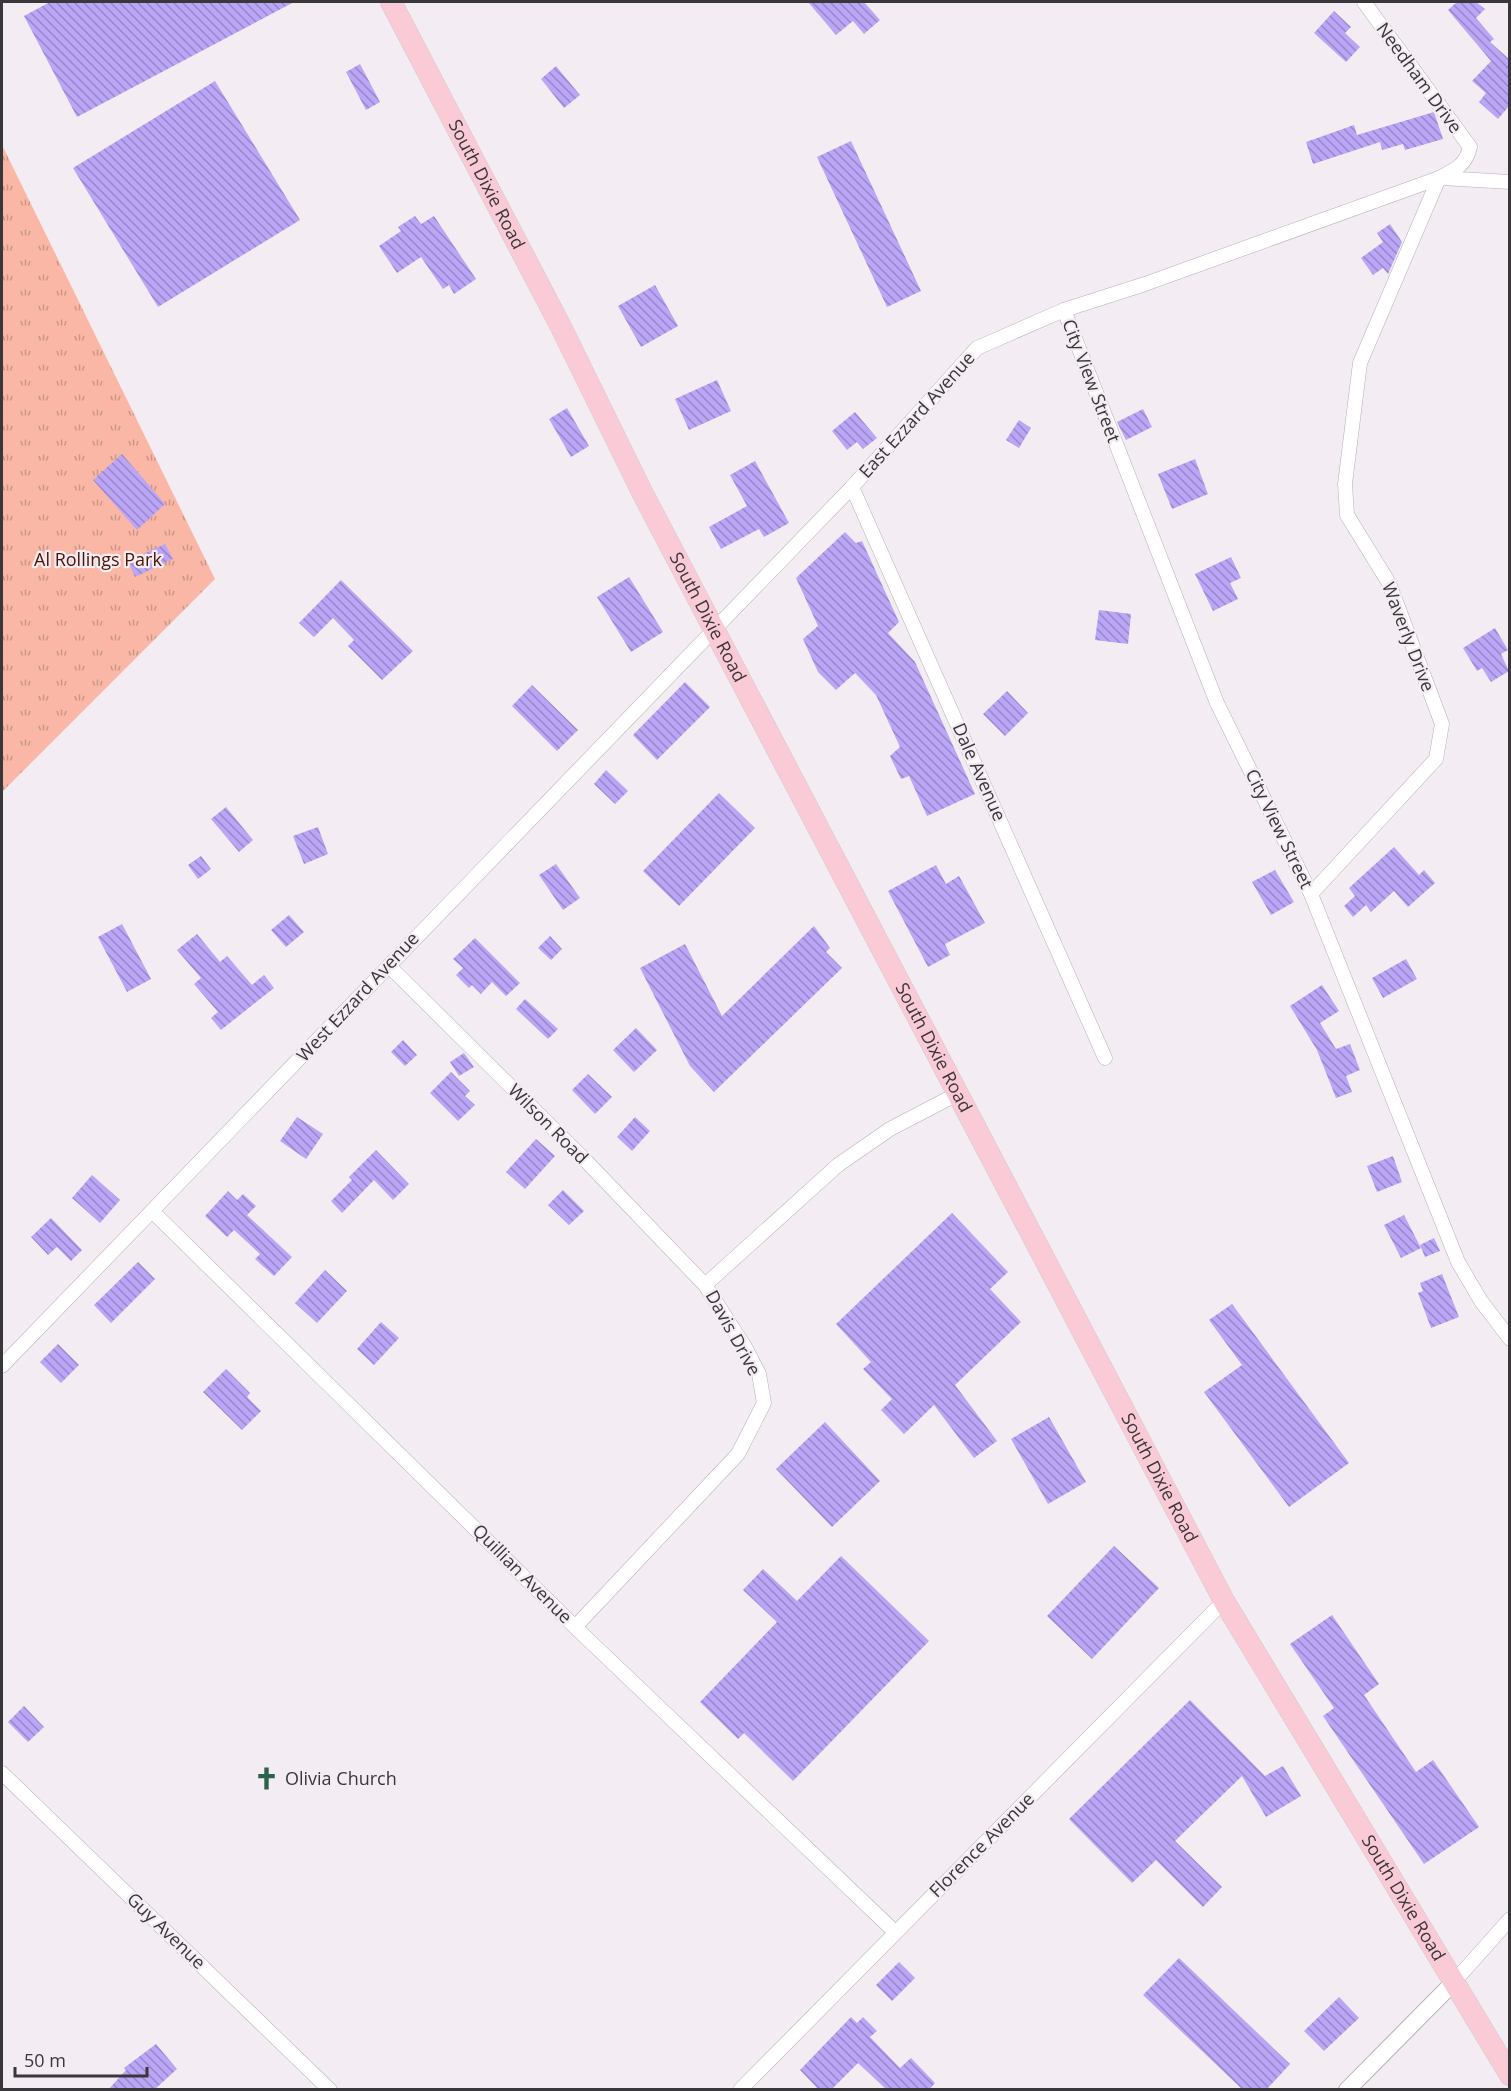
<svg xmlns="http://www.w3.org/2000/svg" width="1511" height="2091" viewBox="0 0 1511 2091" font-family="'Open Sans',sans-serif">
<defs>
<pattern id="park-tufts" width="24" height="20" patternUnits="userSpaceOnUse" patternTransform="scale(1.5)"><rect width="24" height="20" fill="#fab7a5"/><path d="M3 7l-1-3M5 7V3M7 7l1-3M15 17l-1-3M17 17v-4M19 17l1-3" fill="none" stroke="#cb9687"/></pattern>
<pattern id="building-back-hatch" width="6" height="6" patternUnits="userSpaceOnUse" patternTransform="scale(1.5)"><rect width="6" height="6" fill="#baa5f6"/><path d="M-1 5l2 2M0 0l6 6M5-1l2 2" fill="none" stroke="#9887c8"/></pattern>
</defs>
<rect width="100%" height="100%" fill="#f4ecf3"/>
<polygon fill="url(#park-tufts)" points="2,145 215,579 2,792"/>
<g fill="url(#building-back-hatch)">
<polygon points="50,2 294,2 77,117 24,16"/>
<polygon points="808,2 864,2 880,20 864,34 853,21 836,35"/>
<polygon points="1457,2 1476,2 1485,9 1476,18 1494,39 1490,42 1509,59 1509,106 1498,119 1479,102 1486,93 1472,81 1491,61 1448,10"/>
<polygon points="1334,11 1351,27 1345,33 1360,47 1346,62 1314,33"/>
<polygon points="360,64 380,102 366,110 346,72"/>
<polygon points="556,66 580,95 564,108 541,79"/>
<polygon points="215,81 300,220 158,307 73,168"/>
<polygon points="1434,112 1443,139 1405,150 1403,144 1382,150 1380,142 1313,164 1306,142 1354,125 1357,135"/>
<polygon points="851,141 921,291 887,307 817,157"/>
<polygon points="415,216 421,224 434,216 476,279 454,294 449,285 443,289 421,257 397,273 379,246 401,231 398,227"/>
<polygon points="1390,224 1402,242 1388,274 1383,268 1373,275 1361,258 1383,242 1377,233"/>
<polygon points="655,285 678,326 641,347 618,306"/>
<polygon points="717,380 731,411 689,430 675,399"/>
<polygon points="567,408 589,446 571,457 549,419"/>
<polygon points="1143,409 1152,427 1126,440 1117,422"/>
<polygon points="855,412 877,438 863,449 857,442 847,450 832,431"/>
<polygon points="1019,420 1031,428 1019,448 1006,440"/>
<polygon points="122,454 165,504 137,530 93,480"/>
<polygon points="1195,459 1208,494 1172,509 1158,474"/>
<polygon points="755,461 789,523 764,537 759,529 721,549 709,527 747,506 730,475"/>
<polygon points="845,532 856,543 862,541 899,622 888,633 915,662 975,794 927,816 909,776 901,779 890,756 900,747 876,695 855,673 836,690 818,672 803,639 818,626 796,578"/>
<polygon points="165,544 173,559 135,577 128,561"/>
<polygon points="1231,557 1241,578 1230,583 1238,599 1213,611 1195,574"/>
<polygon points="629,577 663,632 631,652 597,597"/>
<polygon points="341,580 413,651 382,680 348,646 354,640 333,618 314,637 299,623"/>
<polygon points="1099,610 1131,614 1128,644 1095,640"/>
<polygon points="1495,628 1508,650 1501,654 1509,671 1491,682 1482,668 1477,671 1463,648"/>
<polygon points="685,682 710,707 657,760 633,735"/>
<polygon points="532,685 578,730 557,751 512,706"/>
<polygon points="1007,691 1028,713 1005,736 983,714"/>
<polygon points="606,770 628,791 615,804 594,784"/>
<polygon points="719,793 755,828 679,906 643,871"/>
<polygon points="226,807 253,840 239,852 211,819"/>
<polygon points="318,827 328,854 304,864 293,836"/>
<polygon points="1394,847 1419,875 1424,870 1435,883 1408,907 1394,891 1371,912 1366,905 1353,917 1344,906 1355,896 1349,888"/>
<polygon points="201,856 211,869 198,879 188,865"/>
<polygon points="556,864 580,898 563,910 539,875"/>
<polygon points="936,865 946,884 959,876 985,923 945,944 950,955 928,967 888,891"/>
<polygon points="1275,870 1294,902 1271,915 1252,882"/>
<polygon points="289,915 304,932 286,947 271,930"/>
<polygon points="122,924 151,979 127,992 98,937"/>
<polygon points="814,926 830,948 826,952 842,968 714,1092 690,1066 640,968 685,944 722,1016"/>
<polygon points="197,934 220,962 227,956 252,985 264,975 274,988 221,1030 211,1018 218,1012 194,984 201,978 177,950"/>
<polygon points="550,936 562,949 551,960 538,948"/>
<polygon points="475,938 520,983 506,996 492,982 481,994 472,985 469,988 456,975 463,968 453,959"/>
<polygon points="1406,959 1417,979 1383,998 1372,978"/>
<polygon points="1322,985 1339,1011 1320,1023 1336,1049 1350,1044 1360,1070 1346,1076 1352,1092 1336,1098 1317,1050 1290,1006"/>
<polygon points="525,999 558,1029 548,1039 516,1009"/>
<polygon points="636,1028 657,1050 634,1072 613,1050"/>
<polygon points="403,1040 417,1055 405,1066 391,1052"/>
<polygon points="464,1053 474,1067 459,1076 450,1062"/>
<polygon points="451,1072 470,1091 465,1096 475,1105 458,1121 430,1093"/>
<polygon points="588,1074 612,1097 595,1114 572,1090"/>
<polygon points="297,1117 323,1134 306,1159 280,1141"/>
<polygon points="635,1117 650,1131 632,1151 617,1137"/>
<polygon points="536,1139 555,1156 525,1189 506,1172"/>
<polygon points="376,1150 409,1184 393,1200 374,1180 342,1213 331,1201 352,1180 349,1177"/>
<polygon points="1393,1156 1402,1182 1377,1192 1367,1166"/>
<polygon points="92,1175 120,1200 100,1223 72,1198"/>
<polygon points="563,1190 584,1211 569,1225 548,1205"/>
<polygon points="228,1191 237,1200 243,1194 256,1206 247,1215 292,1257 274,1276 255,1259 260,1254 234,1230 227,1237 205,1216"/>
<polygon points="952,1213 1008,1272 990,1289 1021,1322 955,1385 997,1441 974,1458 934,1405 904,1434 881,1410 892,1399 863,1369 871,1362 836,1324"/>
<polygon points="1404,1215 1421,1248 1401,1258 1384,1225"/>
<polygon points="51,1218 82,1250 71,1261 57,1247 48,1255 31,1237"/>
<polygon points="1434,1238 1440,1251 1425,1257 1420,1245"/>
<polygon points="138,1262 155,1279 111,1323 94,1305"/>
<polygon points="325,1270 347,1291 317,1323 295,1303"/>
<polygon points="1442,1274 1459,1317 1431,1328 1418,1293 1423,1291 1420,1283"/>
<polygon points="1232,1304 1349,1463 1289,1507 1204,1392 1242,1365 1209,1320"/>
<polygon points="381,1322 399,1338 374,1365 357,1349"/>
<polygon points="58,1344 79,1365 61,1383 40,1362"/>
<polygon points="226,1369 250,1393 247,1397 261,1411 242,1430 203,1392"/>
<polygon points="1049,1417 1086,1482 1048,1504 1011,1439"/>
<polygon points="825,1422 880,1481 832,1527 776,1469"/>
<polygon points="1114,1546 1159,1588 1092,1659 1047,1616"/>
<polygon points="841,1556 929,1641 793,1781 744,1733 738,1739 700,1702 777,1622 743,1590 763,1569 797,1601"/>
<polygon points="1332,1615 1379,1684 1364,1695 1416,1772 1433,1760 1479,1827 1424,1864 1323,1716 1334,1708 1290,1644"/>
<polygon points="1190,1700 1265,1776 1283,1766 1301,1796 1266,1817 1242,1776 1175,1841 1222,1887 1203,1907 1156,1860 1132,1883 1069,1819"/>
<polygon points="24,1706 44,1727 28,1742 8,1722"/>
<polygon points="1179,1958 1290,2064 1266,2090 1243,2090 1143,1995"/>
<polygon points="899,1962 915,1978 892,2001 876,1985"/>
<polygon points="1339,1997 1359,2018 1324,2051 1304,2031"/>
<polygon points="851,2017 857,2023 863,2017 877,2031 870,2037 900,2068 911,2058 935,2083 929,2090 887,2090 858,2063 831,2090 819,2090 800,2070"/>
<polygon points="156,2044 177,2069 154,2090 108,2090 126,2070 124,2068"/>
</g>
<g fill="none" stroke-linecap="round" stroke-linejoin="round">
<defs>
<g id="minor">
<polyline points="1442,178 1510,182"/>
<polyline points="1064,310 1217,703 1311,894 1458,1262 1481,1301 1510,1339"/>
<polyline points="852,487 1105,1058"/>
<polyline points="1311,894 1436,759 1442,724 1389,583 1347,515 1345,484 1360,363 1439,178"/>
<polyline points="389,966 587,1162 705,1285 745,1347 759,1374 764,1403 738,1454 575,1627"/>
<polyline points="153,1212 575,1627 895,1932"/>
<polyline points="705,1285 838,1165 890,1129 957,1094"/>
<path d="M2,1366L852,487L977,348L1064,310L1145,284L1439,178C1455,170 1466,165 1470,147L1364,2"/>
<polyline points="2,1773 330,2090"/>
<polyline points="1453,1983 1510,1919"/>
<polyline points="740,2090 1224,1601"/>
</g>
<polyline id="tertiary" points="1347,2090 1453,1983"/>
<g id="primary">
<path id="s1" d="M391,2L560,325L643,494L1224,1601L1510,2075"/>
</g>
</defs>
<use href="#minor" stroke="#b7afb6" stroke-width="15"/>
<use href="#tertiary" stroke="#b7afb6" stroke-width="18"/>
<use href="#primary" stroke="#cccbcc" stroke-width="22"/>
<use href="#minor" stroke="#fff" stroke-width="14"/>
<use href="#tertiary" stroke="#fff" stroke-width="16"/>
<use href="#primary" stroke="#facbd7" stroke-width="21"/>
</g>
<defs>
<symbol id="church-bare" viewBox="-9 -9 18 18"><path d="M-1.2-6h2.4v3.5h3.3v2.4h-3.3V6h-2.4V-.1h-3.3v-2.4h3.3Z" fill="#2a624a" stroke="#f4ecf3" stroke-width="2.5" paint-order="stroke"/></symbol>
</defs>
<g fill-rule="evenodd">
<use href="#church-bare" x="250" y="1762" width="33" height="33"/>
</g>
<g text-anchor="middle" stroke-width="4.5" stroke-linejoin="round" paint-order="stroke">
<g font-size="18" fill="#3a373a" stroke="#f4ecf3">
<text transform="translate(1419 78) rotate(54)" y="6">Needham Drive</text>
<text dy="6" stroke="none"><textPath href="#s1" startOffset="206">South Dixie Road</textPath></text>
<text transform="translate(1091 381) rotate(69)" y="6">City View Street</text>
<text transform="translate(917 415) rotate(-48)" y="6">East Ezzard Avenue</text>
<text dy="6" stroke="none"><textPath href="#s1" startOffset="692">South Dixie Road</textPath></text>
<text transform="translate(1408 637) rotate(69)" y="6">Waverly Drive</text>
<text transform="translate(979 772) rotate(66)" y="6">Dale Avenue</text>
<text transform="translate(1279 829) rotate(64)" y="6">City View Street</text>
<text transform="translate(358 997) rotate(-47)" y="6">West Ezzard Avenue</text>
<text dy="6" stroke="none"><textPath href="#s1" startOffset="1178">South Dixie Road</textPath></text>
<text transform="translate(548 1124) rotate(45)" y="6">Wilson Road</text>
<text transform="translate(733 1333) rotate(61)" y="6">Davis Drive</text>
<text dy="6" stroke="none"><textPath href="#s1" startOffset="1664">South Dixie Road</textPath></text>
<text transform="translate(522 1574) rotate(45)" y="6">Quillian Avenue</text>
<text transform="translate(982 1845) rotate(-45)" y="6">Florence Avenue</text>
<text dy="6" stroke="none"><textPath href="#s1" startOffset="2150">South Dixie Road</textPath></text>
<text transform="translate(166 1931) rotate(44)" y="6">Guy Avenue</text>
</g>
<g font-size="18" fill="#4c1405" stroke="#f4ecf3">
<text x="98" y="566">Al Rollings Park</text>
</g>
<g font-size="18" fill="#3a373a" stroke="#f4ecf3" text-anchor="start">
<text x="285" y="1785">Olivia Church</text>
</g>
</g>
<rect width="1511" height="2091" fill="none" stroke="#3a373a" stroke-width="6"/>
<path d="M15 2067v9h132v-9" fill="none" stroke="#3a373a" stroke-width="3"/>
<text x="24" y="2067" font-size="18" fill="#3a373a" stroke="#f4ecf3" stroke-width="4.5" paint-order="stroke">50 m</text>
</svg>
